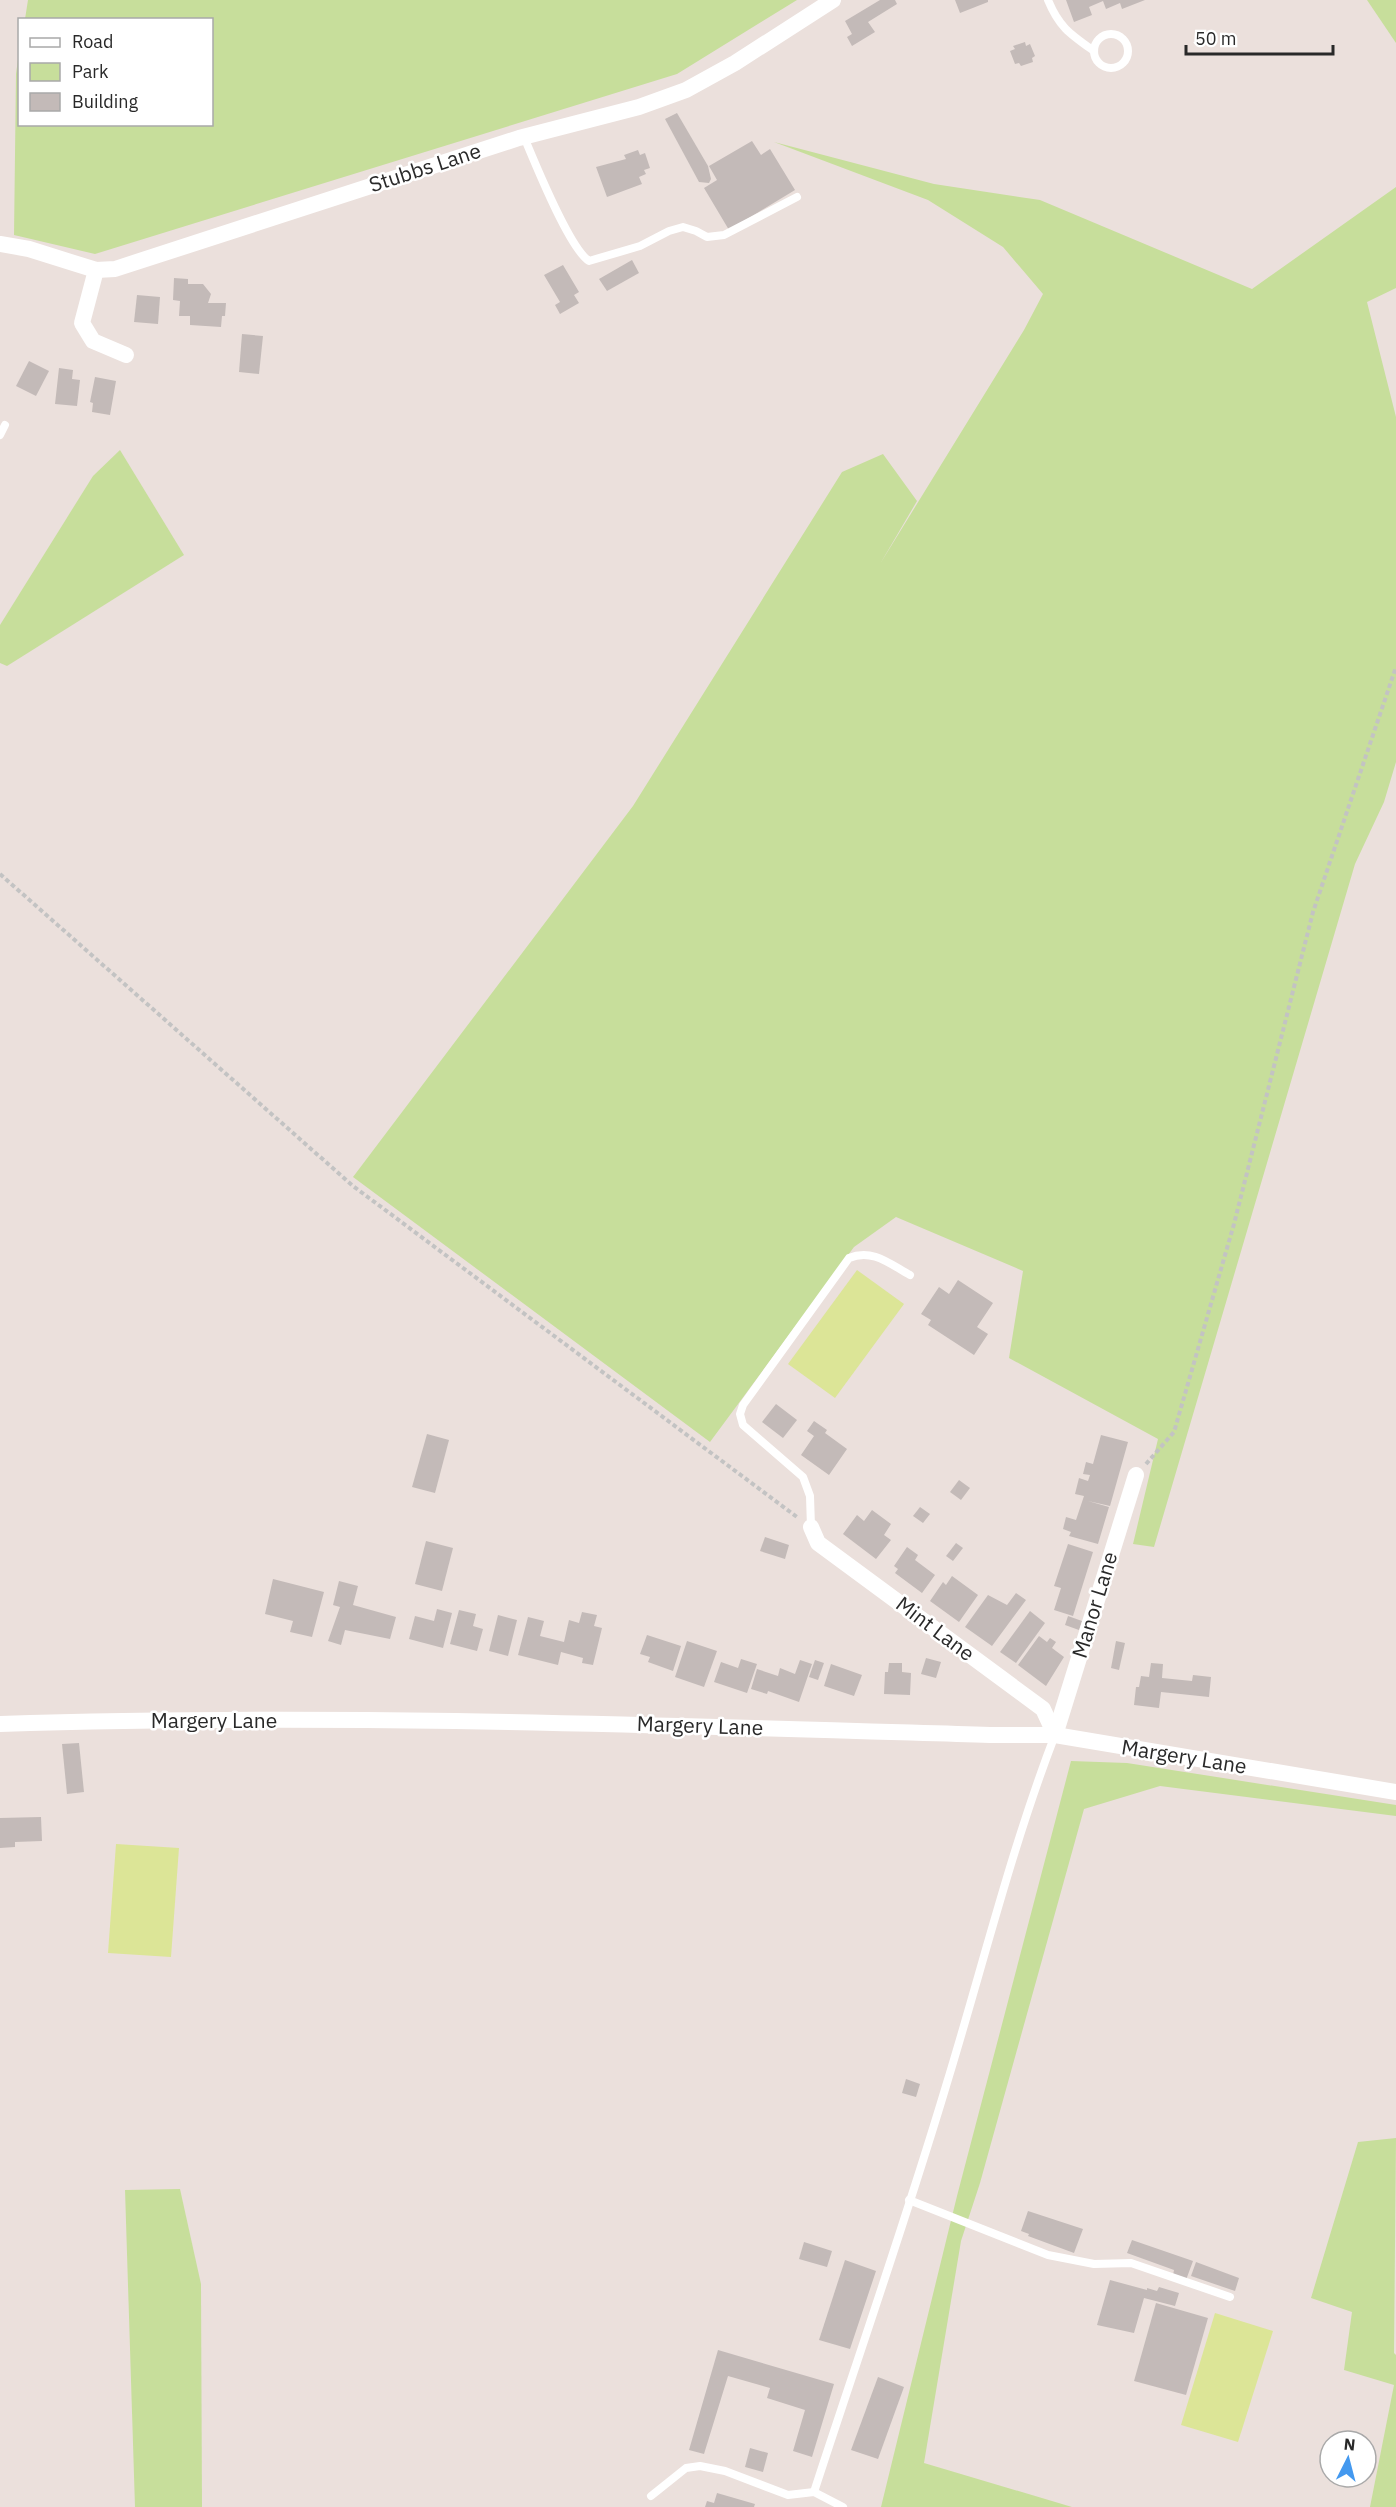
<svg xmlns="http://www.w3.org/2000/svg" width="1396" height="2507" viewBox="0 0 1396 2507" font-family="'IBM Plex Sans',sans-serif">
<rect width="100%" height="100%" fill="#ebe0dc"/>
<g fill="#c7de9b">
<polygon points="28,0 797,0 677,74 95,254 14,235 16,74 19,52 20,124 212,124 212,20 25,19"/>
<polygon points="1367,0 1396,0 1396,43"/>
<polygon points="774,142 934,184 1040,200 1252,289 1396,187 1396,288 1367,302 1396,417 1396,762 1384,802 1355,864 1154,1547 1133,1544 1158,1439 1009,1358 1023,1271 896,1217 854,1247 710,1442 353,1177 633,806 842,472 883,454 917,501 880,564 1024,330 1043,294 1003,247 928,200"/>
<polygon points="120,450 184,555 7,666 0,663 0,625 93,476"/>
<polygon points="1071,1761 1127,1763 1396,1805 1396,1816 1160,1786 1084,1809 980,2183 961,2241 924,2463 1072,2507 881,2507 957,2196"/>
<polygon points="1396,2138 1394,2353 1396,2355 1396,2507 1370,2507 1394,2385 1344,2370 1352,2312 1311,2298 1358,2142"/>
<polygon points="180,2189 201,2284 202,2507 135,2507 125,2190"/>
</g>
<g fill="#dce597">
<polygon points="857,1270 904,1304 835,1398 788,1364"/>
<polygon points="116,1844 179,1848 171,1957 108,1953"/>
<polygon points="1215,2313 1273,2331 1238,2442 1181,2425"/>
</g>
<g fill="#c3bab8">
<polygon points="880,0 895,0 897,4 868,22 875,32 852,46 847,37 852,34 845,21"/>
<polygon points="955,0 988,0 988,2 960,13"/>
<polygon points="1066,0 1145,0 1122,9 1120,3 1106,9 1103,1 1089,7 1092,15 1074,22"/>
<polygon points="1025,42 1026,46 1030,44 1035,56 1032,58 1033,62 1021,66 1019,63 1015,64 1010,51 1015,49 1013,46"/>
<polygon points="677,113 708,166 711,179 709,183 699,182 665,119"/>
<polygon points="752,141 761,155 770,149 795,190 729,230 704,188 717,180 709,166"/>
<polygon points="638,150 640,155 645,153 650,168 644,170 646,174 639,177 642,184 607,197 596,167 626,159 624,155"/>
<polygon points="632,260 639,273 607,291 599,279"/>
<polygon points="563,265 579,292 574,295 579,303 560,314 555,305 560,302 544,275"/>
<polygon points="174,278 188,279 188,284 203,284 211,294 208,303 226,303 225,316 222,316 221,327 190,325 190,316 179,316 180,301 173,300"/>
<polygon points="137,295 160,297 158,324 134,322"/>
<polygon points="242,334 263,336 259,374 239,372"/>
<polygon points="29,361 49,371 36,396 16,386"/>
<polygon points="59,368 73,370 72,379 80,380 77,406 55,404"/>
<polygon points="95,377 116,381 110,415 92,412 93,403 90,402"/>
<polygon points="958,1280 993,1303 977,1327 988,1334 974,1355 928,1325 931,1320 921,1314 939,1287 949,1294"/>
<polygon points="776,1404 797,1420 783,1438 762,1422"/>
<polygon points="814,1421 827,1430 825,1433 847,1449 829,1475 801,1455 814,1436 807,1431"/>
<polygon points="427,1434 449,1440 435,1493 412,1487"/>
<polygon points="1101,1435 1128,1442 1110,1506 1088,1501 1109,1507 1098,1544 1069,1536 1071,1532 1063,1529 1066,1517 1076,1520 1084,1496 1075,1494 1079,1478 1088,1481 1090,1475 1083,1474 1086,1462 1093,1464"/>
<polygon points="959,1480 970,1488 961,1500 950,1492"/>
<polygon points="920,1507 930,1514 923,1523 913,1516"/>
<polygon points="872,1510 891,1524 884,1535 891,1540 876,1559 843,1534 857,1515 864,1521"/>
<polygon points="765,1537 789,1545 785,1559 760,1551"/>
<polygon points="426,1541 453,1548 442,1591 415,1584"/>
<polygon points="956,1543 963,1548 953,1561 946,1556"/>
<polygon points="1068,1544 1093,1552 1073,1616 1054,1610 1061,1588 1054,1586"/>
<polygon points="907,1547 918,1555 915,1560 935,1575 922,1593 895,1573 898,1569 894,1566"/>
<polygon points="952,1576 978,1595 959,1622 930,1601 943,1582 946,1585"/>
<polygon points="273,1579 324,1592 312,1637 290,1632 293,1621 265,1614"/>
<polygon points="339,1581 358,1586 353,1605 396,1617 390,1639 345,1630 341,1645 328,1641 340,1607 333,1605"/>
<polygon points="1016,1593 1026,1600 992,1646 965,1627 988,1595 1007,1605"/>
<polygon points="437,1609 452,1613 443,1648 409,1639 415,1616 434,1621"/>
<polygon points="459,1610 476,1614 473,1626 483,1629 477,1651 450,1644"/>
<polygon points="1030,1611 1045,1623 1016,1663 1000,1652"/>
<polygon points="582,1612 597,1615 594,1626 602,1628 593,1665 582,1663 583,1658 561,1652 558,1665 518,1655 528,1617 544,1621 540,1636 564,1642 569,1620 579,1623"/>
<polygon points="498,1615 517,1620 508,1656 489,1651"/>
<polygon points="1068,1616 1082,1621 1079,1630 1065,1625"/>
<polygon points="647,1635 681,1646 673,1671 648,1662 650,1657 640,1654"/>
<polygon points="1039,1636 1047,1642 1050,1638 1056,1642 1052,1648 1064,1657 1046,1686 1018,1665"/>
<polygon points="687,1641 717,1651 704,1687 675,1677"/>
<polygon points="1116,1641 1125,1643 1119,1670 1111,1668"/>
<polygon points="926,1658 941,1662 936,1678 921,1674"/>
<polygon points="741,1659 757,1664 747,1693 714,1682 721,1662 738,1668"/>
<polygon points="800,1660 812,1664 799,1702 768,1691 767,1694 751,1689 757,1669 778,1676 780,1668 795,1674"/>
<polygon points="815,1660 824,1663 818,1680 809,1677"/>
<polygon points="889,1663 902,1663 902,1672 911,1673 910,1695 884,1694 885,1672 888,1672"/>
<polygon points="1151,1663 1163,1664 1162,1678 1192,1681 1193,1675 1211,1677 1209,1697 1161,1692 1159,1708 1134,1705 1136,1687 1139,1687 1141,1676 1149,1677"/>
<polygon points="831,1664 862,1675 854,1696 824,1686"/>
<polygon points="79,1743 84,1792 67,1794 62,1744"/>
<polygon points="41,1817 42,1841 15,1842 15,1847 0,1848 0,1818"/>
<polygon points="906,2079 920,2084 916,2097 902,2093"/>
<polygon points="1028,2211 1083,2229 1074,2253 1028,2236 1029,2234 1021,2231"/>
<polygon points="1132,2240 1193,2261 1186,2280 1173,2275 1174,2270 1127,2253"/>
<polygon points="804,2242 832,2251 827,2267 799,2259"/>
<polygon points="845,2260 876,2271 850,2349 819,2340"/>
<polygon points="1196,2262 1239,2278 1235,2291 1191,2276"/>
<polygon points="1110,2280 1147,2290 1147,2288 1157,2291 1159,2287 1179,2293 1175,2306 1144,2298 1134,2333 1097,2325"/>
<polygon points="1156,2303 1208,2318 1186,2395 1134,2381"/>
<polygon points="718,2350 834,2384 812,2457 793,2451 805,2410 767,2398 770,2388 728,2376 704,2454 689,2450"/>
<polygon points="878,2377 904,2387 878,2459 851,2450"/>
<polygon points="750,2448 768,2453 763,2472 745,2467"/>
<polygon points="717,2493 755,2504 754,2507 705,2507 707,2501 714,2503"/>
</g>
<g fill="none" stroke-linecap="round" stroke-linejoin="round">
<g stroke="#c3c3c3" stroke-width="4" stroke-dasharray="4.5 3" stroke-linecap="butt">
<polyline points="0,874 353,1186 797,1517"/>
<polyline points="1146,1464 1174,1432 1234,1224 1313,912 1396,667"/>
</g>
<g stroke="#fff" stroke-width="8">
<path d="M1048,0C1059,27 1070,34 1094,51"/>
<circle cx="1111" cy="51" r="17"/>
<path d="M524,137C535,163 569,248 589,261L640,246L669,231L683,227L696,231L707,237L724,235L797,197"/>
<polyline points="0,435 5,425"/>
<path d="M811,1527L810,1496L803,1477L743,1425L740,1414L743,1405L849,1258C872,1248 890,1264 910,1275"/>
<polyline points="909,2200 1048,2255 1094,2264 1131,2263 1230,2297"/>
<polyline points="651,2496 686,2468 700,2466 725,2471 788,2495 814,2492"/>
<path d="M843,2507L814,2492C858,2357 905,2223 946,2086C982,1969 1011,1849 1055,1735"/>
</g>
<g stroke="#fff" stroke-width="16">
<polyline points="0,244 29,249 96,270 115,269 519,138 639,107 686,90 735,63 833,0"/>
<polyline points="96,270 82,323 93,341 126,355"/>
<polyline points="811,1527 818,1543 1043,1709 1055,1735"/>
<path d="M0,1724C330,1713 660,1725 990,1735H1055L1396,1792"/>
<polyline points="1055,1735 1136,1475"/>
</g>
</g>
<g text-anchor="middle" stroke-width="5" stroke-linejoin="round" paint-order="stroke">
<g font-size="21" fill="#292929" stroke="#fff">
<text transform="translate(425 168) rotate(-18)" y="7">Stubbs Lane</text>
<text transform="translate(1095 1605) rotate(-73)" y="7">Manor Lane</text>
<text transform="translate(935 1629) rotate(37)" y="7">Mint Lane</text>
<text x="214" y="1728">Margery Lane</text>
<text transform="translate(700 1726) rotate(2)" y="7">Margery Lane</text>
<text transform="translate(1184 1757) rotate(9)" y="7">Margery Lane</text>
</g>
</g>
<rect x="18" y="18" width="195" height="108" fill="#ffffff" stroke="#a9a9a9" stroke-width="1.5"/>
<rect x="30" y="38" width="30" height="9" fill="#ffffff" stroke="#a9a9a9" stroke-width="1.5"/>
<text x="72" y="48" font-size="18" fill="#292929">Road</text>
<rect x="30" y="63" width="30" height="18" fill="#c7de9b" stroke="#a9a9a9" stroke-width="1.5"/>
<text x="72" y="78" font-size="18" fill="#292929">Park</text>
<rect x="30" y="93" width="30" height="18" fill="#c3bab8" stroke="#a9a9a9" stroke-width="1.5"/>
<text x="72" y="108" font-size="18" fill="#292929">Building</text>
<g transform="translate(1348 2459) rotate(6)"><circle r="28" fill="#ffffff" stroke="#a9a9a9" stroke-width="1.5"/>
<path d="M0-4.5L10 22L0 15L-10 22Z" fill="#4499ef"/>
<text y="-9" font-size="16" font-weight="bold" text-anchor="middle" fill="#292929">N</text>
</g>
<path d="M1186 45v9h147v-9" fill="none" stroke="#292929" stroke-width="3"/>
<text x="1195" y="45" font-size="18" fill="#292929" stroke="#ffffff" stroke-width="4.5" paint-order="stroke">50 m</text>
</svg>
